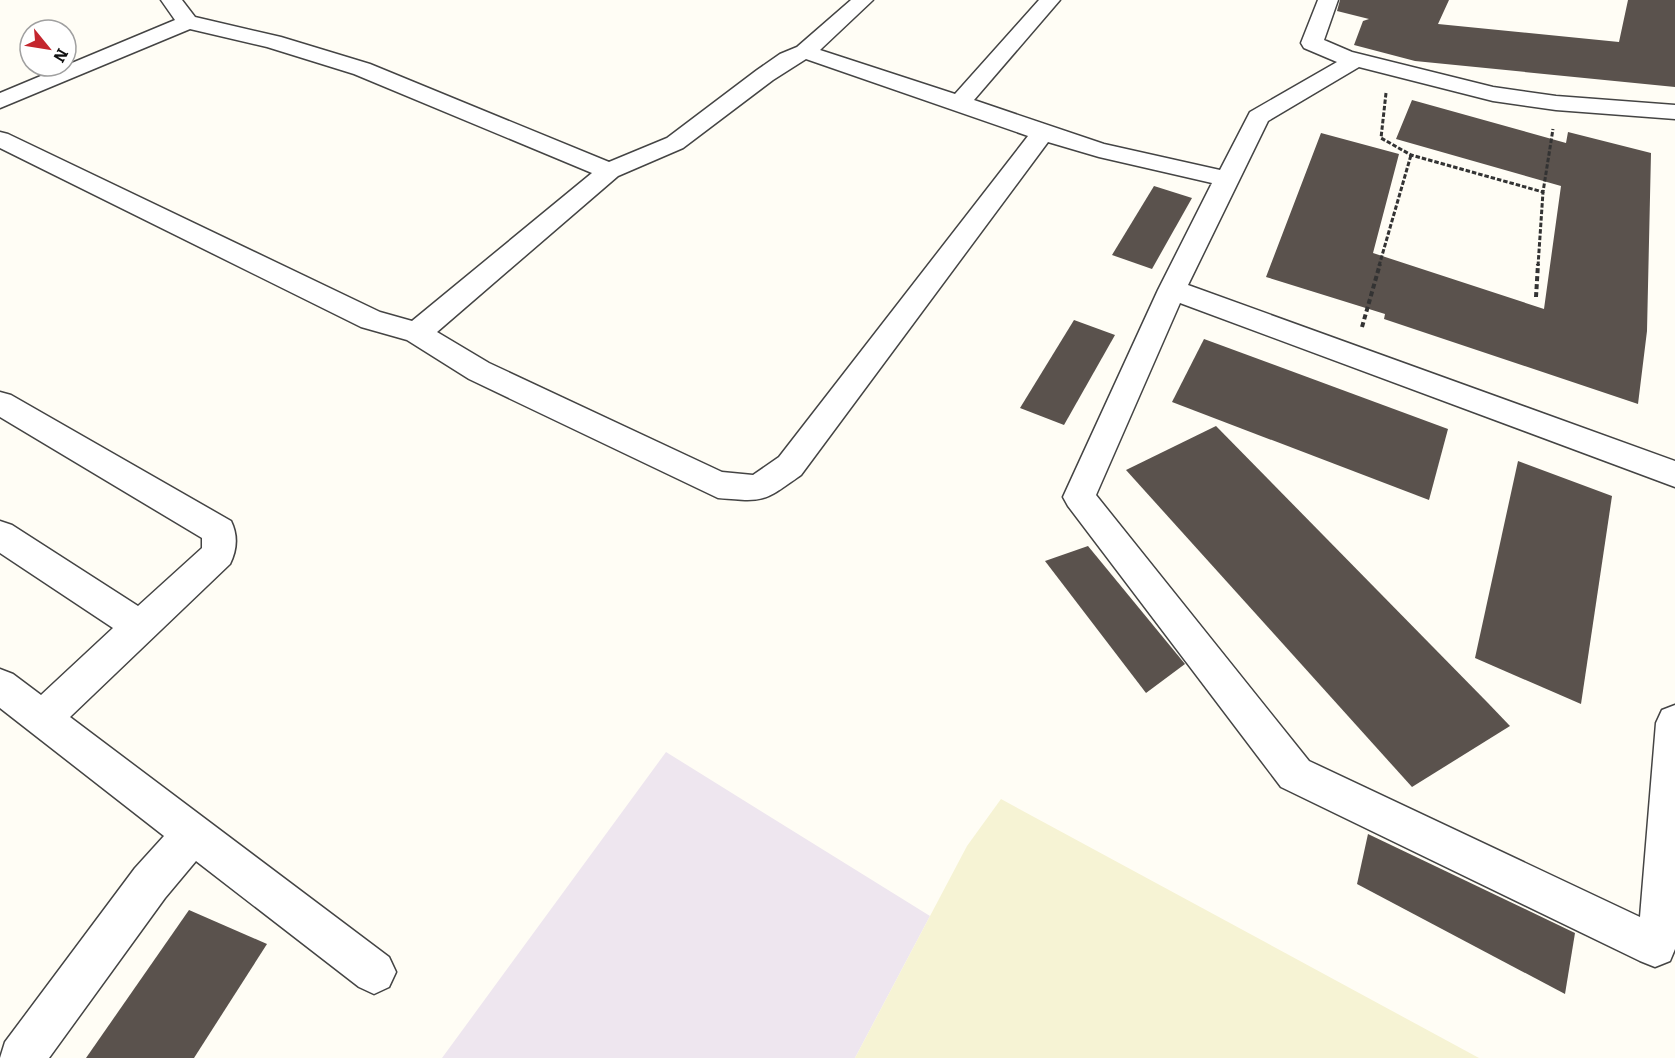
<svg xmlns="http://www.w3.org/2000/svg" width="1675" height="1058" viewBox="0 0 1675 1058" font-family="Bitter,serif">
<rect width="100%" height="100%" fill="#fffdf5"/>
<polygon fill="#eee6ef" points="666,752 930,916 855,1058 442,1058"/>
<polygon fill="#f6f3d4" points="1001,799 1479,1058 855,1058 967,846"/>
<g fill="#5a524d">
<polygon points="1340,0 1449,0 1438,24 1619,42 1628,0 1675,0 1675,87 1415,61 1354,45 1363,21 1369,19 1337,11"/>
<polygon points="1412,100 1566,143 1568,132 1651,153 1647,331 1638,404 1384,319 1385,314 1266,277 1321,133 1399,154 1373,253 1544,309 1561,186 1396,139"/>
<polygon points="1154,186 1192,198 1152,269 1112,255"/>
<polygon points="1074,320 1115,335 1064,425 1020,408"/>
<polygon points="1204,339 1448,429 1429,500 1172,402"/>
<polygon points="1216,426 1487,702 1510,726 1412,787 1126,470"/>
<polygon points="1518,461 1612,496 1581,704 1475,658"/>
<polygon points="1088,546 1185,664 1146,693 1045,561"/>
<polygon points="1368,834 1575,933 1565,994 1357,884"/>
<polygon points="189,910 267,944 194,1058 86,1058"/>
</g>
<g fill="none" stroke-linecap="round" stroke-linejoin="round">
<defs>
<g id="minor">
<path d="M161,0H182L195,17L281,37L370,64L609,162L667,138L757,70L780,54L797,47L851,0H873L820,50L955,94L1039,0H1060L974,100L1104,144L1220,170L1250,112L1337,62L1304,48L1301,43L1318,0H1338L1324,40L1352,52L1493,87L1556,96L1675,105V119L1556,110L1493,101L1359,67L1268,121L1188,285L1675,461V487L1180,303L1096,495L1309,761L1640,917L1656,723L1662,710L1675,705V949L1670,961L1655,967L1640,961L1281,787L1068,506L1063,497L1158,290L1212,183L1099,157L1048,142L801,475C763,502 765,502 718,498L469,379L407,340L361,327L0,148V132L8,134L380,312L412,321L592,173L354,74L267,47L190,29L0,108V93L175,20ZM806,59L1028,136L779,457L753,475L722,472L489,363L437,332L618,176L683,148L773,80Z"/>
<path d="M0,392L11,395L231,521C238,535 237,550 230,564L70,717L389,957L396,972L389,987L374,994L359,987L196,861L165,898L49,1058H0L5,1042L135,868L164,836L0,708V669L13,674L41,695L113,628L0,553V521L12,525L138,606L202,548V538L0,417Z"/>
</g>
</defs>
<use href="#minor" stroke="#444" stroke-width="3"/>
<g stroke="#333" stroke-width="3" stroke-dasharray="4.5 2" stroke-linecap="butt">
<polyline points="1386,93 1381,138 1411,155 1543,192 1553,129"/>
<polyline points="1379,266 1411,155"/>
<polyline points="1538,266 1543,192"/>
</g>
<g stroke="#333" stroke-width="4" stroke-dasharray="5 3" stroke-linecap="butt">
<polyline points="1536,297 1538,264"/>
<polyline points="1362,327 1380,264"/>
</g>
<use href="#minor" fill="#fff" fill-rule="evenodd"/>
</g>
<g transform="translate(48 48) rotate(120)"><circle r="28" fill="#ffffff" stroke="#a0a0a0" stroke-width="1.5"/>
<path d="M0-4.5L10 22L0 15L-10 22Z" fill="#c4262e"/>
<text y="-9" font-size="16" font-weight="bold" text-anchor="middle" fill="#111111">N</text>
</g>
</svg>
